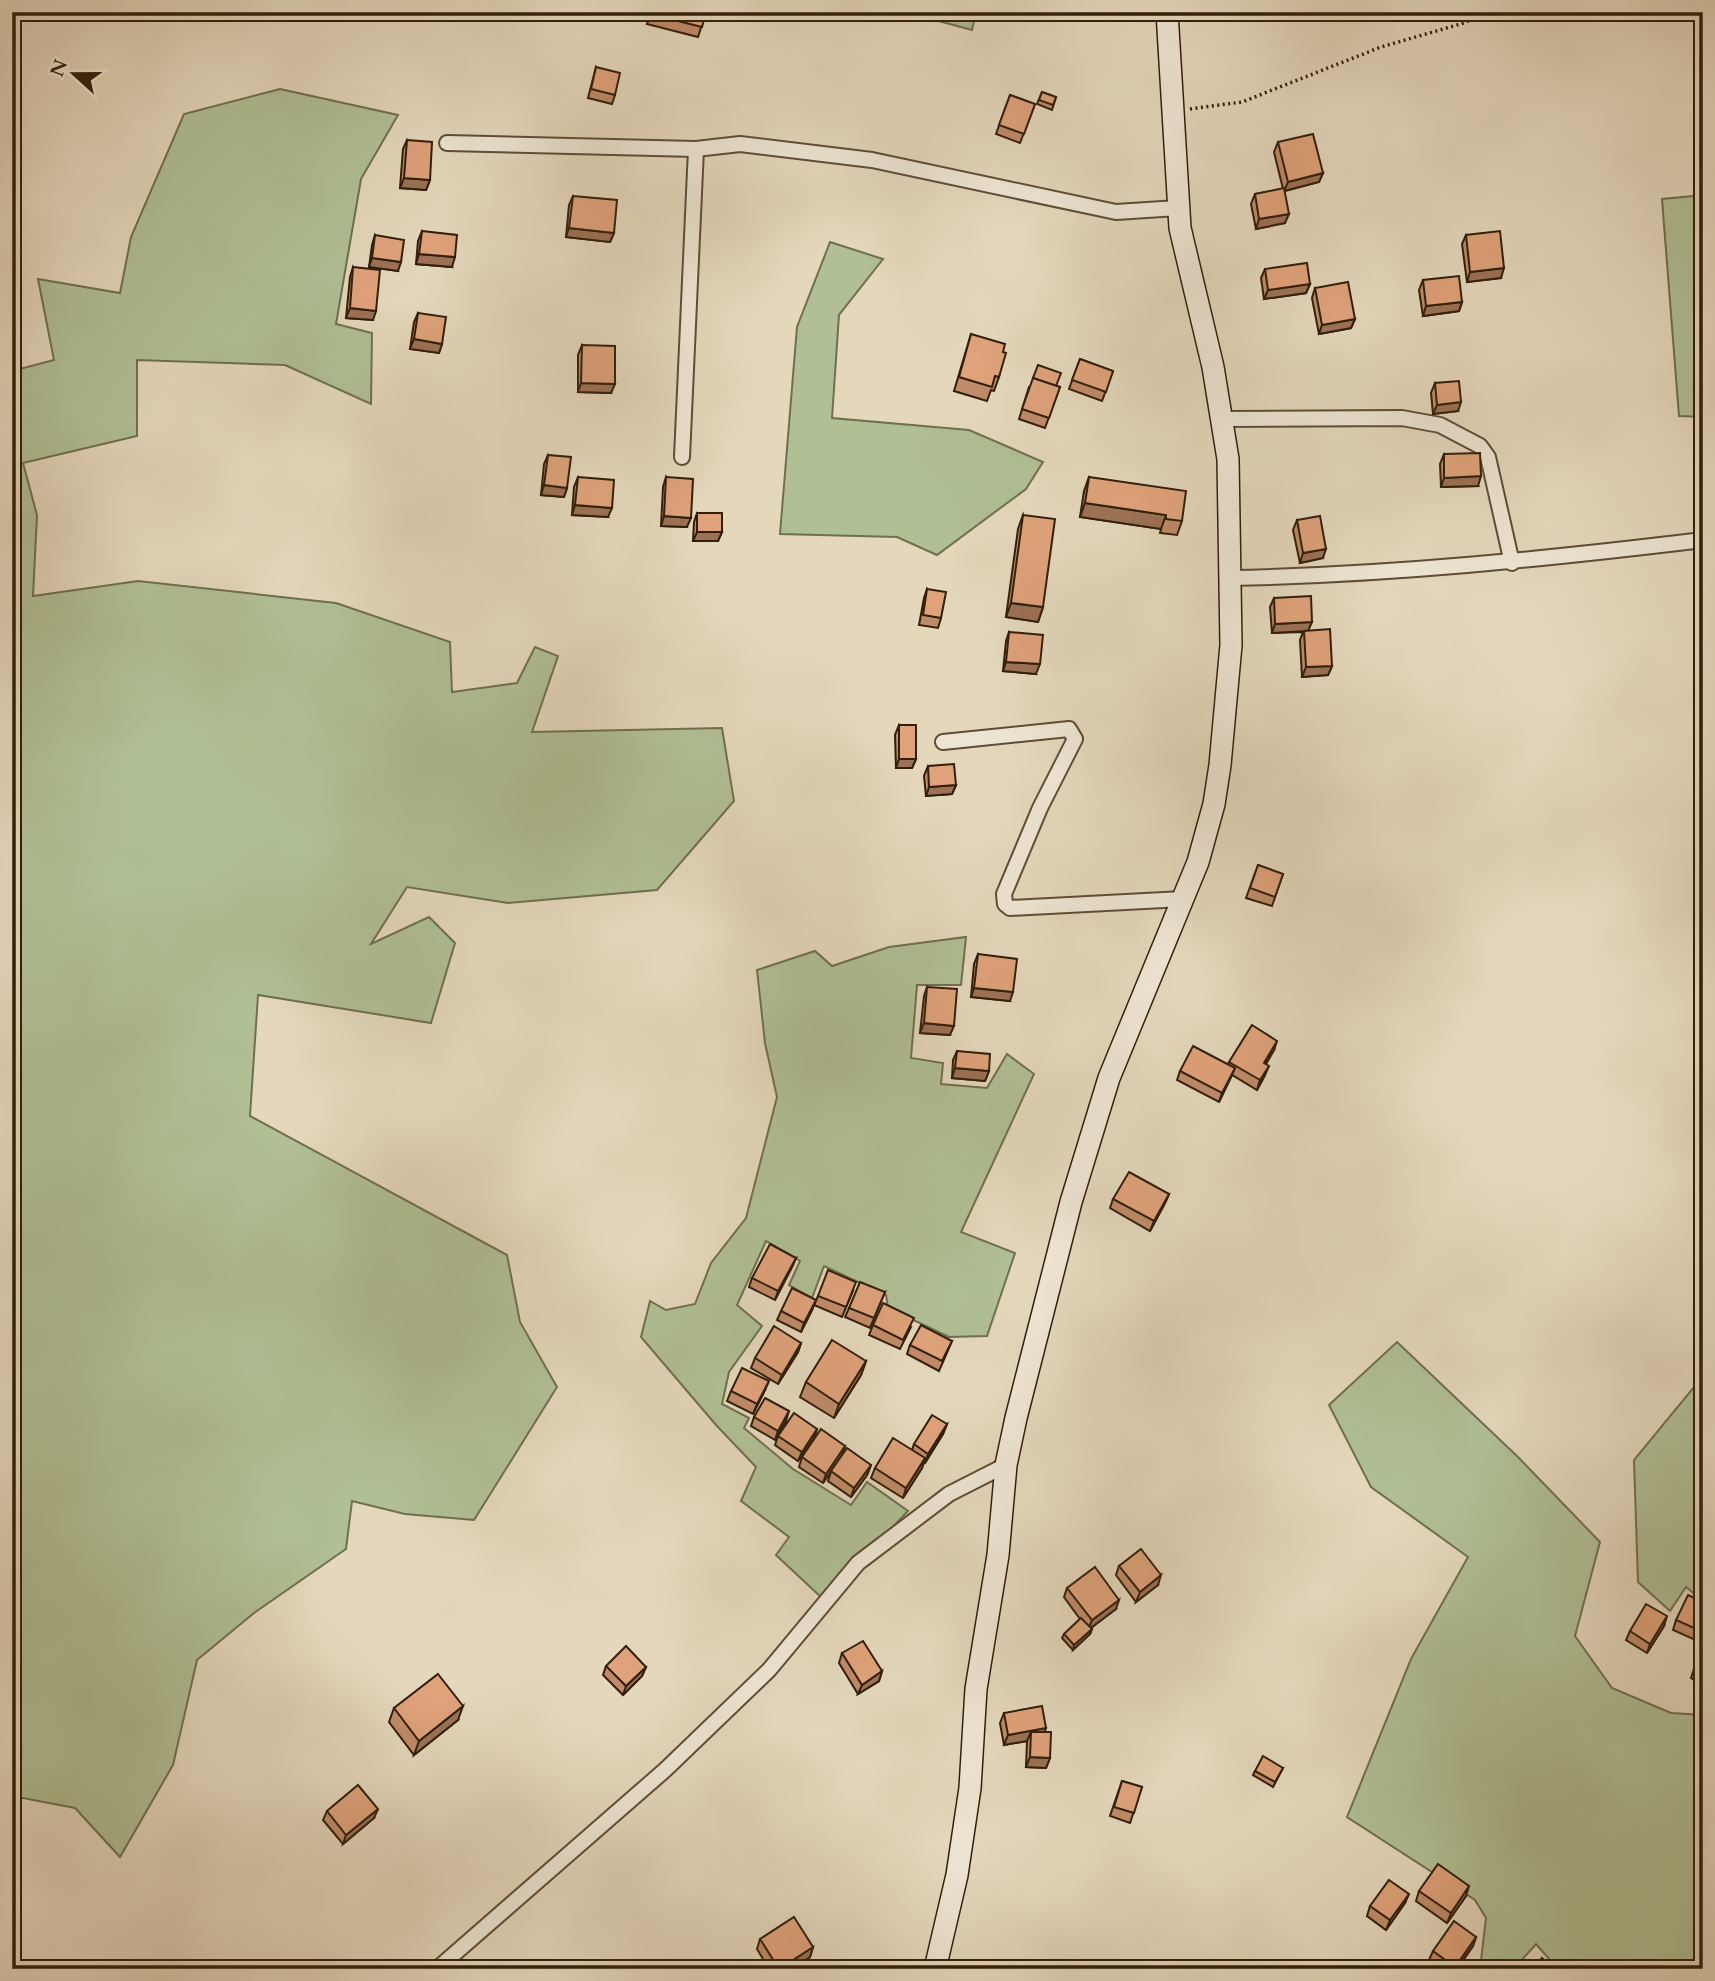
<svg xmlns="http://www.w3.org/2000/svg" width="1715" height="1981" viewBox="0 0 1715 1981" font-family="Cardo,serif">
<rect width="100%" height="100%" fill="#e4d7bc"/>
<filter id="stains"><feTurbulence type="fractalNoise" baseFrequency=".00286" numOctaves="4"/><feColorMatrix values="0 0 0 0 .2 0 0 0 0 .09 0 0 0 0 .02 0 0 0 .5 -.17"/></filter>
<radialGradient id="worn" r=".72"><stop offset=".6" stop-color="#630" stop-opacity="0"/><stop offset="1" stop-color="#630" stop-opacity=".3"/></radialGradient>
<g fill="#b0bf94" stroke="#706f4f" stroke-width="2">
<polygon points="905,12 976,12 972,30"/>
<polygon points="280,89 398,115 361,179 336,324 372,333 371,404 285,365 137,360 137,436 23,463 37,515 33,596 138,581 336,603 450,642 452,692 517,683 535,647 558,656 532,732 722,728 734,801 657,890 508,903 407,887 371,944 429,917 455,943 431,1023 258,995 250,1116 507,1255 520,1322 557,1387 474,1520 405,1514 352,1501 346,1549 254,1613 197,1660 173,1765 120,1857 75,1808 12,1796 12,1392 16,1389 12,1383 12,371 54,360 38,279 120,293 131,237 184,114"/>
<polygon points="1703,195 1703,417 1679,416 1662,199"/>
<polygon points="830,242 883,259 839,315 832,418 969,430 1043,462 1026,489 937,555 897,537 780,534 797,327"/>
<polygon points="966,937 961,985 917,985 911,1058 943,1063 941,1084 987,1088 1007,1054 1034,1074 961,1232 1015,1253 987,1336 949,1337 888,1308 886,1295 824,1266 812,1298 789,1285 800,1261 766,1241 737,1305 762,1326 729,1372 722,1404 749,1418 744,1428 793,1469 851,1505 867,1482 908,1511 886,1534 854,1557 822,1598 776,1555 789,1537 741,1501 756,1467 716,1425 641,1337 650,1301 666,1310 695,1304 711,1263 746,1218 777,1097 765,1043 757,970 815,951 832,966 889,947"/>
<polygon points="1397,1342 1518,1457 1600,1542 1575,1636 1612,1688 1671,1713 1703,1715 1703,1969 1558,1969 1536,1944 1521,1961 1480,1969 1486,1918 1475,1900 1347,1817 1411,1659 1468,1557 1371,1487 1329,1405"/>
<polygon points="1703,1376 1703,1601 1686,1587 1670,1611 1638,1582 1634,1460"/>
</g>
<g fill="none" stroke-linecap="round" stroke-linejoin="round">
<defs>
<g id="street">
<polyline points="447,143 696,149 740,144 872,160 1116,212 1178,208"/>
<polyline points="1222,419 1402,418 1440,425 1480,446 1488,457 1512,563"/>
<polyline points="682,457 696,149"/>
<path d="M1230,578C1389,575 1545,559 1703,540"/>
<polyline points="943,742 1069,729 1075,739 1040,808 1004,894 1005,904 1010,908 1183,899"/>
<polyline points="437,1969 665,1770 769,1670 858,1563 949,1494 1006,1465"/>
</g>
<polyline id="secondary" points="935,1969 957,1875 970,1788 976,1689 998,1555 1006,1465 1016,1418 1071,1202 1109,1078 1198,862 1214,804 1220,765 1231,645 1228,459 1213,367 1180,228 1167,12"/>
</defs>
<use href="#street" stroke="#5e4d36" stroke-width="18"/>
<use href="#secondary" stroke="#311f0a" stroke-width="24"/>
<polyline stroke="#311f0a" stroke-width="3.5" stroke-dasharray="2 3.5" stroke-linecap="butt" points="1190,109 1242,102 1381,47 1464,23 1487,12"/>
<use href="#street" stroke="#ede5d3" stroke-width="14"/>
<use href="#secondary" stroke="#ede5d3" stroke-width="21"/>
</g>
<g fill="#c08b69" stroke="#311f0a" stroke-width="2">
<polygon points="650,12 706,12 698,37 647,24"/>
<polygon points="596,67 615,95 612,104 588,98"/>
<polygon points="1042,92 1056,97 1052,110 1037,104"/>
<polygon points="1010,95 1035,104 1020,143 996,134"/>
<polygon points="407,140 430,180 426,190 400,188 403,149"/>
<polygon points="1278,142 1323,173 1319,182 1285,191 1285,223 1256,229 1251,204 1255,194 1283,189 1274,152"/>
<polygon points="573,196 614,233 610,242 566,237 569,205"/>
<polygon points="422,231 452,267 416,264 418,241"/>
<polygon points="375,235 398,271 369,267 372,245"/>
<polygon points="1466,235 1501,278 1467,282 1462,244"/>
<polygon points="353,267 373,320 346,318 350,277"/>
<polygon points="1265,269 1310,284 1306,293 1264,299 1261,278"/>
<polygon points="1423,280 1462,302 1459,311 1423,316 1419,290"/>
<polygon points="1315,288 1355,319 1351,328 1319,334 1312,298"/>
<polygon points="418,313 442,344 439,353 410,349 414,322"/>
<polygon points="971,334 1003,352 999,377 994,391 991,390 987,401 954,391"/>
<polygon points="582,345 611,393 578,392 578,355"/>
<polygon points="1080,359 1113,371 1102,401 1069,389"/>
<polygon points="1435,383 1458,411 1433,414 1431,393"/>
<polygon points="1056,386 1060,387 1045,428 1019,419 1029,387"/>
<polygon points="1444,454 1478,486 1441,487 1440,464"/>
<polygon points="548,455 567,488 564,497 541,495 544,464"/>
<polygon points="578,477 608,517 572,515 574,487"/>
<polygon points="666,477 687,527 661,526 663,487"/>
<polygon points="1089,477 1182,521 1177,535 1160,533 1161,529 1080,517 1084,491"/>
<polygon points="697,513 722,532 718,541 693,541 694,522"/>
<polygon points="1023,515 1043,607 1038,622 1006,617 1018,529"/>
<polygon points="1297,520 1323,558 1300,563 1293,530"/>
<polygon points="927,589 941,618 938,628 919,625 924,598"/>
<polygon points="1274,598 1309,631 1332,666 1328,675 1302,677 1300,640 1303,632 1272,633 1270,607"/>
<polygon points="1009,632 1036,674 1003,671 1006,641"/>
<polygon points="899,725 916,759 912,768 896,768 895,735"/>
<polygon points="928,766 956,785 952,794 926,796 924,776"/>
<polygon points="1258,865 1283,874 1272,906 1246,898"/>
<polygon points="978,954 1010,1001 971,997 974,964"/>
<polygon points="927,987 950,1035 920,1033 924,996"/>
<polygon points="1274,1050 1266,1064 1265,1075 1257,1090 1232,1075 1219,1102 1177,1080 1180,1071 1228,1065 1229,1062"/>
<polygon points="957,1051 989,1071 985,1081 952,1078 953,1060"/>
<polygon points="1169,1194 1165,1203 1150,1231 1110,1208 1113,1199"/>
<polygon points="796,1258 792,1267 775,1300 749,1287 752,1278"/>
<polygon points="853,1291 842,1317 814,1305 818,1296"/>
<polygon points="885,1292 870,1328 845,1317 849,1308"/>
<polygon points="816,1300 812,1310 801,1332 777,1320 781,1311"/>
<polygon points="873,1325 911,1327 900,1349 869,1335"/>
<polygon points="952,1341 939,1371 907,1354 910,1345"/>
<polygon points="801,1343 798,1352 778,1384 751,1368 755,1358"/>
<polygon points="866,1361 861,1375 834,1418 800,1397 806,1382"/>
<polygon points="765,1390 753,1414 727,1401 731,1391"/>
<polygon points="754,1417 786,1421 775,1440 751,1426"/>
<polygon points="947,1424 943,1434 925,1463 924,1462 922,1468 903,1498 871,1478 875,1468 912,1450 914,1444"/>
<polygon points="817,1429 814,1438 798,1461 775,1445 778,1436"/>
<polygon points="845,1446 842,1455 871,1465 867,1475 851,1497 828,1481 831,1472 823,1483 799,1467 802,1457"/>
<polygon points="1119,1566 1158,1585 1136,1602 1116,1575"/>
<polygon points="1067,1588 1116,1609 1091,1628 1092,1629 1090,1634 1073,1650 1062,1638 1064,1634 1080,1619 1064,1597"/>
<polygon points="1703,1602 1703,1640 1702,1643 1673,1630 1676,1620"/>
<polygon points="1664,1626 1647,1653 1626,1640 1630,1631"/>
<polygon points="842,1653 882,1671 879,1681 858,1694 839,1663"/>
<polygon points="1703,1654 1703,1685 1691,1678 1694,1669"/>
<polygon points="606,1666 646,1667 642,1676 623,1695 603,1675"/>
<polygon points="394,1708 458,1720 414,1755 389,1722"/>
<polygon points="1004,1713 1045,1732 1050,1758 1046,1768 1026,1767 1027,1741 1004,1745 1000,1723"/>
<polygon points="1283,1768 1273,1787 1253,1775 1255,1771"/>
<polygon points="1122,1781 1142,1787 1130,1823 1110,1816"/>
<polygon points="327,1811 374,1818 343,1844 323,1820"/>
<polygon points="1419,1891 1466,1896 1447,1923 1416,1901"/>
<polygon points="1405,1903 1386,1930 1367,1916 1370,1906"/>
<polygon points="1476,1937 1473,1946 1457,1969 1441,1969 1429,1960 1433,1951"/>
<polygon points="760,1939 813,1947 810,1957 791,1969 769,1969 757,1949"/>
</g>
<g fill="#9c7155" stroke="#311f0a" stroke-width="2">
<polygon points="1323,173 1319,182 1284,191 1288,182"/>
<polygon points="404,178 430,180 426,190 400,188"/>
<polygon points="1289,214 1285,223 1256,229 1259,219"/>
<polygon points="569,228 614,233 610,242 566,237"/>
<polygon points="419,254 455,257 452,267 416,264"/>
<polygon points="372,258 401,262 398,271 369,267"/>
<polygon points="1504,268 1501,278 1467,282 1470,272"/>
<polygon points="1310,284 1306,293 1264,299 1268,290"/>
<polygon points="1462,302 1459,311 1423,316 1426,306"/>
<polygon points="350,308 376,311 373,320 346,318"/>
<polygon points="1355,319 1351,328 1319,334 1322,325"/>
<polygon points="414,339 442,344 439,353 410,349"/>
<polygon points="581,383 615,384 611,393 578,392"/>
<polygon points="1461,402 1458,411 1433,414 1437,405"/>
<polygon points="1481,476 1478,486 1441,487 1444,478"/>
<polygon points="544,485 567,488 564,497 541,495"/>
<polygon points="1085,503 1166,515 1161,529 1080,517"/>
<polygon points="575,505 612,508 608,517 572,515"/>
<polygon points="664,516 691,518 687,527 661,526"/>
<polygon points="697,532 722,532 718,541 693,541"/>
<polygon points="1326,549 1323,558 1300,563 1303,553"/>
<polygon points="1011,603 1043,607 1038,622 1006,617"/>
<polygon points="1312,622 1308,631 1272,633 1275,624"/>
<polygon points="1006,662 1040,664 1036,674 1003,671"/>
<polygon points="1332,666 1328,675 1302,677 1306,667"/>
<polygon points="899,759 916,759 912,768 896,768"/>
<polygon points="956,785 952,794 926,796 929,787"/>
<polygon points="974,988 1013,992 1010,1001 971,997"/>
<polygon points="924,1023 954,1026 950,1035 920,1033"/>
<polygon points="1277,1041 1274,1050 1261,1072 1264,1063"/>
<polygon points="1269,1066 1265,1075 1257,1090 1260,1080"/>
<polygon points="955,1068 989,1071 985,1081 952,1078"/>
<polygon points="1235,1068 1231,1077 1219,1102 1222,1093"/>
<polygon points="1169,1194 1165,1203 1150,1231 1154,1221"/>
<polygon points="796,1258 792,1267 775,1300 778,1291"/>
<polygon points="816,1300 812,1310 801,1332 804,1323"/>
<polygon points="801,1343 798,1352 778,1384 782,1375"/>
<polygon points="866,1361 861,1375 834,1418 839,1404"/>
<polygon points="769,1381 765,1390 753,1414 757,1404"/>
<polygon points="789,1411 786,1421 775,1440 778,1431"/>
<polygon points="947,1424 943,1434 925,1463 928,1454"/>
<polygon points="817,1429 814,1438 798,1461 802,1452"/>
<polygon points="845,1446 842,1455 823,1483 826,1474"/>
<polygon points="925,1458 922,1468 903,1498 906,1488"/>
<polygon points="871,1465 867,1475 851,1497 854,1488"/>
<polygon points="1161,1575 1158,1585 1136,1602 1140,1592"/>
<polygon points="1119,1600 1116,1609 1088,1630 1092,1620"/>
<polygon points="1667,1616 1664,1626 1647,1653 1650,1644"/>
<polygon points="1092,1629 1090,1634 1073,1650 1074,1645"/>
<polygon points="646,1667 642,1676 623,1695 626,1686"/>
<polygon points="882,1671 879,1681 858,1694 862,1685"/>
<polygon points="463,1706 458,1720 414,1755 419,1741"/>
<polygon points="1046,1728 1043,1738 1031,1732 1027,1741 1004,1745 1008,1735"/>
<polygon points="1030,1757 1050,1758 1046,1768 1026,1767"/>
<polygon points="378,1809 374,1818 343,1844 346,1835"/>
<polygon points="1469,1886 1466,1896 1447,1923 1451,1913"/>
<polygon points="1409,1894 1405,1903 1386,1930 1390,1920"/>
<polygon points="1476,1937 1473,1946 1457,1969 1455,1969"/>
<polygon points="813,1947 810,1957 791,1969 780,1969"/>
</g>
<g fill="#dfa27a" stroke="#311f0a" stroke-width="2">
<polygon points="651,12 706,12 702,27 650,14"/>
<polygon points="596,67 620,73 615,95 591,89"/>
<polygon points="1042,92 1056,97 1053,105 1039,100"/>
<polygon points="1010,95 1035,104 1024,134 999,125"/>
<polygon points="1313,134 1323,173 1288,182 1278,142"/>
<polygon points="407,140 432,142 430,180 404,178"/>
<polygon points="1284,188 1289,214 1259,219 1255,194"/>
<polygon points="573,196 617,200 614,233 569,228"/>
<polygon points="422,231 457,235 455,257 419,254"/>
<polygon points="1500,231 1504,268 1470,272 1466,235"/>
<polygon points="375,235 404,240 401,262 372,258"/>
<polygon points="1307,263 1310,284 1268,290 1265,269"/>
<polygon points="353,267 380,270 376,311 350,308"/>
<polygon points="1459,276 1462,302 1426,306 1423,280"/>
<polygon points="1348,282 1355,319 1322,325 1315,288"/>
<polygon points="418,313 446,317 442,344 414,339"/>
<polygon points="971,334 1005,344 1003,352 1006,353 999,377 995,376 992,387 959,377"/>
<polygon points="582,345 615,346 615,384 581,383"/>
<polygon points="1080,359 1113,371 1106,392 1072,380"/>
<polygon points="1038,365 1061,373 1056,386 1033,378"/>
<polygon points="1033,378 1060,387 1049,418 1022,409"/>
<polygon points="1459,381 1461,402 1437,405 1435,383"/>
<polygon points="1480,453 1481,476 1444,478 1444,454"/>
<polygon points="548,455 571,457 567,488 544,485"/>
<polygon points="578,477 614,480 612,508 575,505"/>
<polygon points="666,477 693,479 691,518 664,516"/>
<polygon points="1089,477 1186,491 1182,521 1166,519 1166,515 1085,503"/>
<rect x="697" y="513" width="25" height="19"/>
<polygon points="1023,515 1055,519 1043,607 1011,603"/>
<polygon points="1320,516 1326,549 1303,553 1297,520"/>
<polygon points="927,589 946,592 941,618 923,615"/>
<polygon points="1311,596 1312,622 1275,624 1274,598"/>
<polygon points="1330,629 1332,666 1306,667 1304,631"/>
<polygon points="1009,632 1043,635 1040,664 1006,662"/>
<rect x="899" y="725" width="17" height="34"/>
<polygon points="954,764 956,785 929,787 928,766"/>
<polygon points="1258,865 1283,874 1275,897 1250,888"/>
<polygon points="978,954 1017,959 1013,992 974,988"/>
<polygon points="927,987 957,989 954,1026 924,1023"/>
<polygon points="1252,1025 1277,1041 1264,1063 1269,1066 1260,1080 1229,1062"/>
<polygon points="1193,1046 1235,1068 1222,1093 1180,1071"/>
<polygon points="957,1051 990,1054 989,1071 955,1068"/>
<polygon points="1129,1172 1169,1194 1154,1221 1113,1199"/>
<polygon points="770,1244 796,1258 778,1291 752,1278"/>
<polygon points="828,1270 856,1282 846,1307 818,1296"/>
<polygon points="860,1282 885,1292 874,1318 849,1308"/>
<polygon points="792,1288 816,1300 804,1323 781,1311"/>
<polygon points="883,1303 914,1318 903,1340 873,1325"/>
<polygon points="921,1325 952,1341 942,1361 910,1345"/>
<polygon points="774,1326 801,1343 782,1375 755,1358"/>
<polygon points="832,1340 866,1361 839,1404 806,1382"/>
<polygon points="742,1368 769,1381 757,1404 731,1391"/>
<polygon points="765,1398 789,1411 778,1431 754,1417"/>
<polygon points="794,1413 817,1429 802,1452 778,1436"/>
<polygon points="932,1415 947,1424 928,1454 914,1444"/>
<polygon points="821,1429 845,1446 826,1474 802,1457"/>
<polygon points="893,1438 925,1458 906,1488 875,1468"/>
<polygon points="847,1448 871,1465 854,1488 831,1471"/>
<polygon points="1141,1549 1161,1575 1140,1592 1119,1566"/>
<polygon points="1095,1567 1119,1600 1092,1620 1067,1588"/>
<polygon points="1688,1595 1703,1602 1703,1632 1676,1620"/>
<polygon points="1646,1604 1667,1616 1650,1644 1630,1631"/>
<polygon points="1081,1618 1092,1629 1074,1645 1064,1634"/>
<polygon points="863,1641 882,1671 862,1685 842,1653"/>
<polygon points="626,1646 646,1667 626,1686 606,1666"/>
<polygon points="1703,1654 1703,1674 1694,1669"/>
<polygon points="438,1674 463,1706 419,1741 394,1708"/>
<polygon points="1042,1706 1046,1728 1008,1735 1004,1713"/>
<polygon points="1031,1732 1051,1732 1050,1758 1030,1757"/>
<polygon points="1263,1756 1283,1768 1275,1782 1255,1771"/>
<polygon points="1122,1781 1142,1787 1134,1813 1114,1807"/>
<polygon points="358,1785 378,1809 346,1835 327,1811"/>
<polygon points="1438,1864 1469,1886 1451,1913 1419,1891"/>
<polygon points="1389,1880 1409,1894 1390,1920 1370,1906"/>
<polygon points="794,1917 813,1947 779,1969 760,1939"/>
<polygon points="1454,1921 1476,1937 1455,1967 1433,1951"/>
<polygon points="1542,1958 1552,1969 1531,1969"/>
</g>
<rect width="1715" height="1981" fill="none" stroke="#e4d7bc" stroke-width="42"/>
<rect x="14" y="14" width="1687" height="1953" fill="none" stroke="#311f0a" stroke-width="3.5"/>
<rect x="21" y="21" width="1673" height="1939" fill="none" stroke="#311f0a" stroke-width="2"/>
<g transform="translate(74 74) rotate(291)" stroke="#ede5d3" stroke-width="5" paint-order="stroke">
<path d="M0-5L12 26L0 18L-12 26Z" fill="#311f0a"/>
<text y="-10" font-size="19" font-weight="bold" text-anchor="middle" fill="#311f0a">N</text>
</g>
<rect width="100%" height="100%" filter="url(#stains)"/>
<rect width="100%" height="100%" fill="url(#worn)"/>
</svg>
